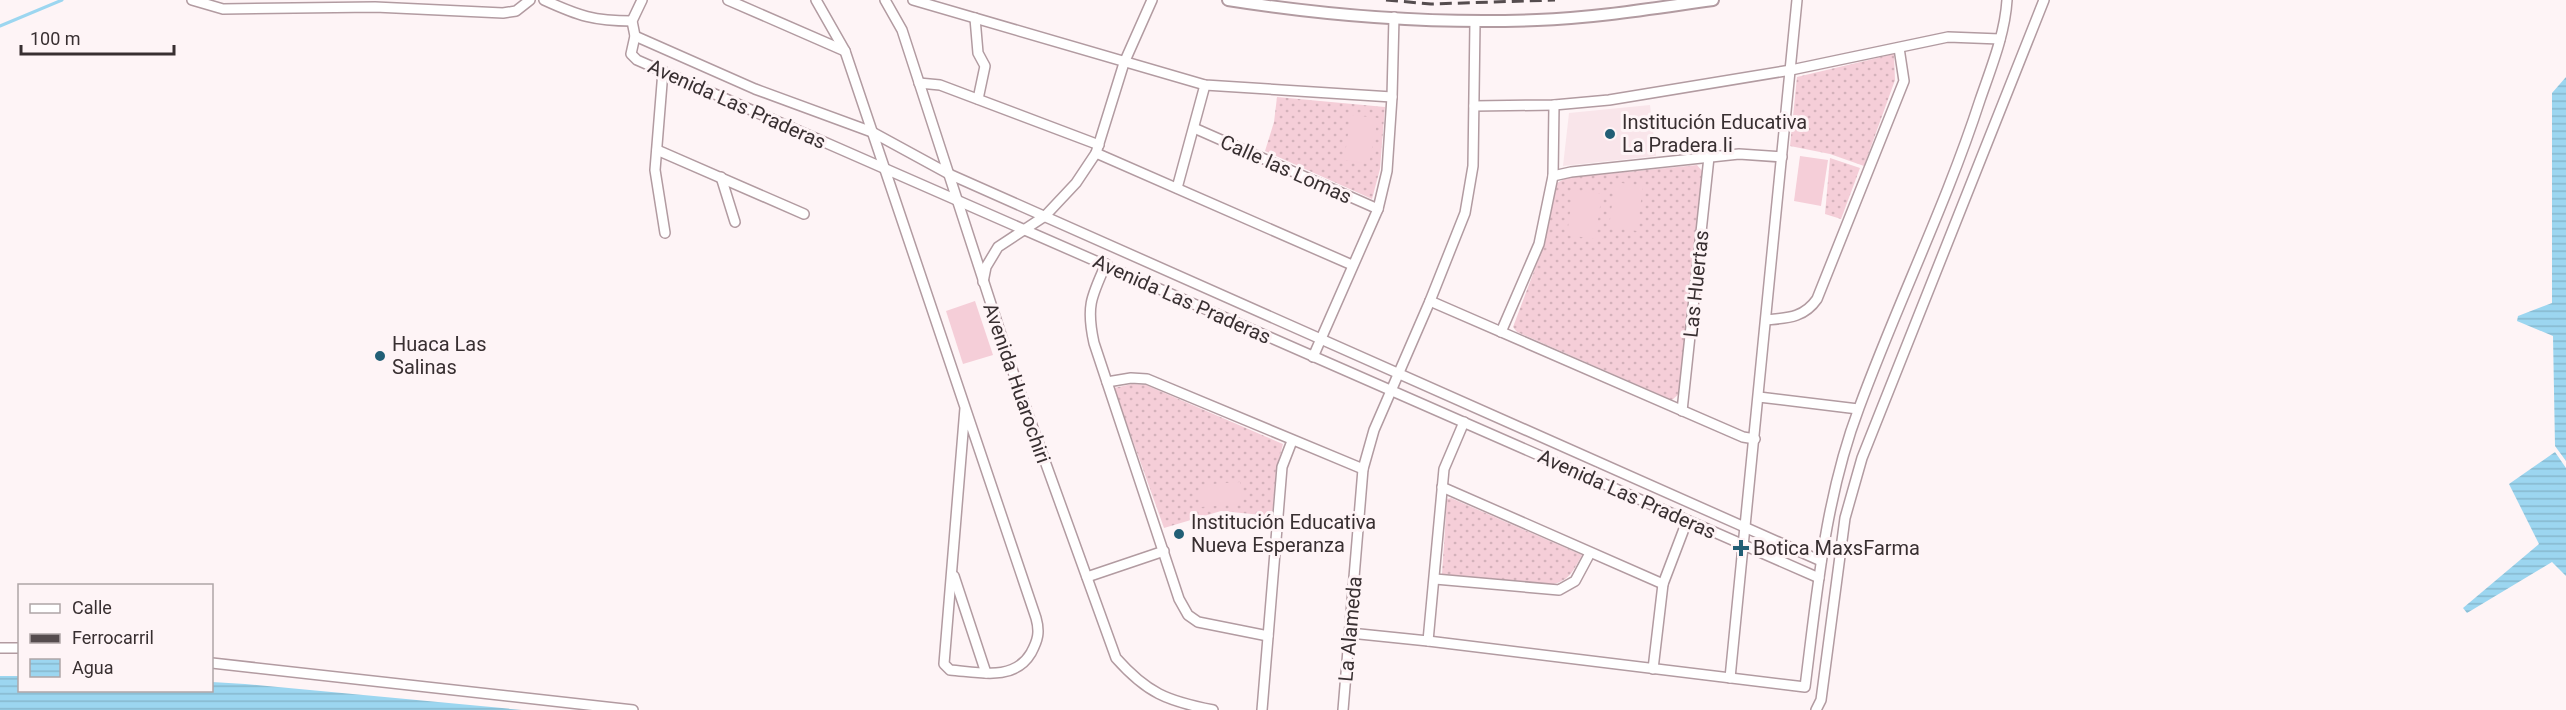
<svg xmlns="http://www.w3.org/2000/svg" width="2566" height="710" viewBox="0 0 2566 710" font-family="Roboto,sans-serif">
<defs>
<pattern id="grass-dots" width="8" height="8" patternUnits="userSpaceOnUse" patternTransform="scale(1.5)"><rect width="8" height="8" fill="#f5ced8"/><path d="M2 2h.1M6 6h.1" fill="none" stroke="#d3b1ba" stroke-width="1.8" stroke-linecap="round"/></pattern>
<pattern id="water-rules" width="6" height="5" patternUnits="userSpaceOnUse" patternTransform="scale(1.5)"><rect width="6" height="5" fill="#9cd6f0"/><path d="M0 2.5h6" fill="none" stroke="#87b8ce"/></pattern>
</defs>
<rect width="100%" height="100%" fill="#fef4f6"/>
<polygon fill="#f9e5ea" points="1650,105 1656,156 1563,166 1569,113"/>
<g fill="url(#grass-dots)">
<polygon points="1894,54 1895,80 1864,166 1830,154 1790,146 1797,77"/>
<polygon points="1277,97 1385,107 1380,169 1372,199 1265,151 1274,122"/>
<polygon points="1830,158 1860,168 1841,219 1825,214"/>
<polygon points="1697,165 1703,172 1681,392 1672,400 1517,332 1513,327 1545,242 1557,183 1566,178"/>
<polygon points="1132,384 1146,385 1283,444 1276,470 1272,516 1221,511 1164,528 1114,388"/>
<path d="M1451,498L1582,555C1573,571 1569,582 1549,585L1442,574L1447,499Z"/>
</g>
<g fill="#f5ced8">
<polygon points="1351,115 1378,118 1369,164 1344,160"/>
<polygon points="1800,156 1828,160 1821,206 1794,201"/>
<polygon points="1615,182 1643,186 1637,231 1609,227"/>
<polygon points="1573,190 1602,194 1595,239 1567,235"/>
<polygon points="975,301 993,355 963,364 946,311"/>
<polygon points="1240,482 1242,504 1201,507 1199,485"/>
</g>
<g fill="url(#water-rules)">
<polygon points="2566,77 2566,461 2555,446 2553,336 2517,321 2518,316 2552,303 2552,93"/>
<polygon points="2555,452 2566,468 2566,576 2552,562 2467,613 2463,608 2539,544 2509,484"/>
<polygon points="0,676 19,676 20,690 212,690 212,682 245,684 522,710 0,710"/>
</g>
<g fill="none" stroke-linecap="round" stroke-linejoin="round">
<polyline stroke="#9cd6f0" stroke-width="3" points="0,26 62,0"/>
<defs>
<g id="minor">
<polyline points="192,0 223,9 375,7 503,13 516,11 530,0"/>
<path d="M544,0C579,16 594,21 632,21"/>
<polyline points="642,0 632,21 635,36 631,54 637,60 1819,578"/>
<polyline points="728,0 845,51"/>
<path d="M816,0L845,51L1036,618C1040,632 1038,640 1031,653C1014,682 978,672 950,670L944,664L965,408"/>
<path d="M885,0L902,30L1016,381L1116,658C1147,693 1167,701 1213,710"/>
<polyline points="913,0 1205,85 1392,97"/>
<polyline points="975,18 978,53 985,66 978,99"/>
<polyline points="635,36 755,89 872,132 949,174 1821,561"/>
<polyline points="663,71 655,170 665,233"/>
<polyline points="919,83 940,85 1099,145"/>
<polyline points="1474,106 1554,105 1609,100 1791,70 1948,37 2000,39"/>
<polyline points="1194,128 1378,209"/>
<polyline points="657,150 804,214"/>
<polyline points="1096,153 1352,265"/>
<polyline points="1553,176 1571,172 1739,154 1782,157"/>
<polyline points="721,177 735,222"/>
<polyline points="1177,188 1205,85"/>
<path d="M1106,264C1091,297 1086,307 1094,343L1179,599L1188,615L1198,622L1268,636"/>
<polyline points="983,282 986,267 998,247 1045,216 1076,183 1096,153 1124,63 1152,0"/>
<polyline points="1430,301 1743,437 1755,439"/>
<path d="M1766,320C1787,318 1804,318 1817,299L1904,81L1899,48"/>
<polyline points="1501,332 1539,244 1553,176 1554,105"/>
<polyline points="1313,357 1378,209 1387,171 1392,97 1394,17"/>
<polyline points="1107,382 1131,378 1147,379 1363,469"/>
<polyline points="1759,397 1858,409"/>
<polyline points="1682,411 1709,157"/>
<polyline points="1442,487 1663,584"/>
<polyline points="954,576 986,673"/>
<polyline points="1087,577 1164,551"/>
<polyline points="1435,579 1559,590 1575,581 1590,553"/>
<path d="M1350,633L1428,641L1805,687C1817,593 1825,498 1859,408C1897,304 1946,205 1980,100C1991,68 2005,34 2007,0"/>
<polyline points="1428,641 1444,469 1464,422"/>
<polyline points="0,648 20,648"/>
<polyline points="212,663 633,710"/>
<polyline points="1653,669 1663,584 1687,521"/>
<polyline points="1730,678 1797,0"/>
<polyline points="1262,710 1282,467 1292,441"/>
<polyline points="1343,710 1363,469 1374,430 1430,301 1465,213 1473,166 1475,22"/>
<polyline points="1816,710 1821,700 1845,518 1862,458 2044,0"/>
</g>
<path id="tertiary" d="M1228,0C1329,16 1434,24 1537,20C1595,18 1655,8 1713,0"/>
</defs>
<use href="#minor" stroke="#b29ba1" stroke-width="12"/>
<use href="#tertiary" stroke="#b29ba1" stroke-width="14"/>
<use href="#minor" stroke="#fff" stroke-width="9"/>
<use href="#tertiary" stroke="#fff" stroke-width="10"/>
<polyline stroke="#554c4e" stroke-width="3" stroke-dasharray="12 6" stroke-linecap="butt" points="1386,0 1431,4 1555,0"/>
</g>
<g fill="#225f76" stroke="#fef4f6" stroke-width="2">
<circle cx="1610" cy="134" r="6"/>
<circle cx="380" cy="356" r="6"/>
<circle cx="1179" cy="534" r="6"/>
<path d="M1738 539h6v6h6v6h-6v6h-6v-6h-6v-6h6z"/>
</g>
<g text-anchor="middle" stroke-width="6" stroke-linejoin="round" paint-order="stroke">
<g font-size="20" fill="#382f31" stroke="#fef4f6">
<text transform="translate(737 104) rotate(24)" y="7">Avenida Las Praderas</text>
<text transform="translate(1286 169) rotate(24)" y="7">Calle las Lomas</text>
<text transform="translate(1696 284) rotate(-84)" y="7">Las Huertas</text>
<text transform="translate(1182 299) rotate(24)" y="7">Avenida Las Praderas</text>
<text transform="translate(1017 383) rotate(71)" y="7">Avenida Huarochiri</text>
<text transform="translate(1627 494) rotate(24)" y="7">Avenida Las Praderas</text>
<text transform="translate(1350 629) rotate(-85)" y="7">La Alameda</text>
</g>
<g font-size="20" fill="#382f31" stroke="#fef4f6" text-anchor="start">
<text x="1622" y="129">Institución Educativa<tspan x="1622" dy="23">La Pradera Ii</tspan></text>
<text x="392" y="351">Huaca Las<tspan x="392" dy="23">Salinas</tspan></text>
<text x="1191" y="529">Institución Educativa<tspan x="1191" dy="23">Nueva Esperanza</tspan></text>
<text x="1753" y="555">Botica MaxsFarma</text>
</g>
</g>
<rect x="18" y="584" width="195" height="108" fill="#fef4f6" stroke="#afa5a7" stroke-width="1.5"/>
<rect x="30" y="604" width="30" height="9" fill="#ffffff" stroke="#afa5a7" stroke-width="1.5"/>
<text x="72" y="614" font-size="18" fill="#382f31">Calle</text>
<rect x="30" y="634" width="30" height="9" fill="#554c4e" stroke="#afa5a7" stroke-width="1.5"/>
<text x="72" y="644" font-size="18" fill="#382f31">Ferrocarril</text>
<rect x="30" y="659" width="30" height="18" fill="url(#water-rules)" stroke="#afa5a7" stroke-width="1.5"/>
<text x="72" y="674" font-size="18" fill="#382f31">Agua</text>
<path d="M21 45v9h153v-9" fill="none" stroke="#382f31" stroke-width="3"/>
<text x="30" y="45" font-size="18" fill="#382f31" stroke="#fef4f6" stroke-width="4.5" paint-order="stroke">100 m</text>
</svg>
